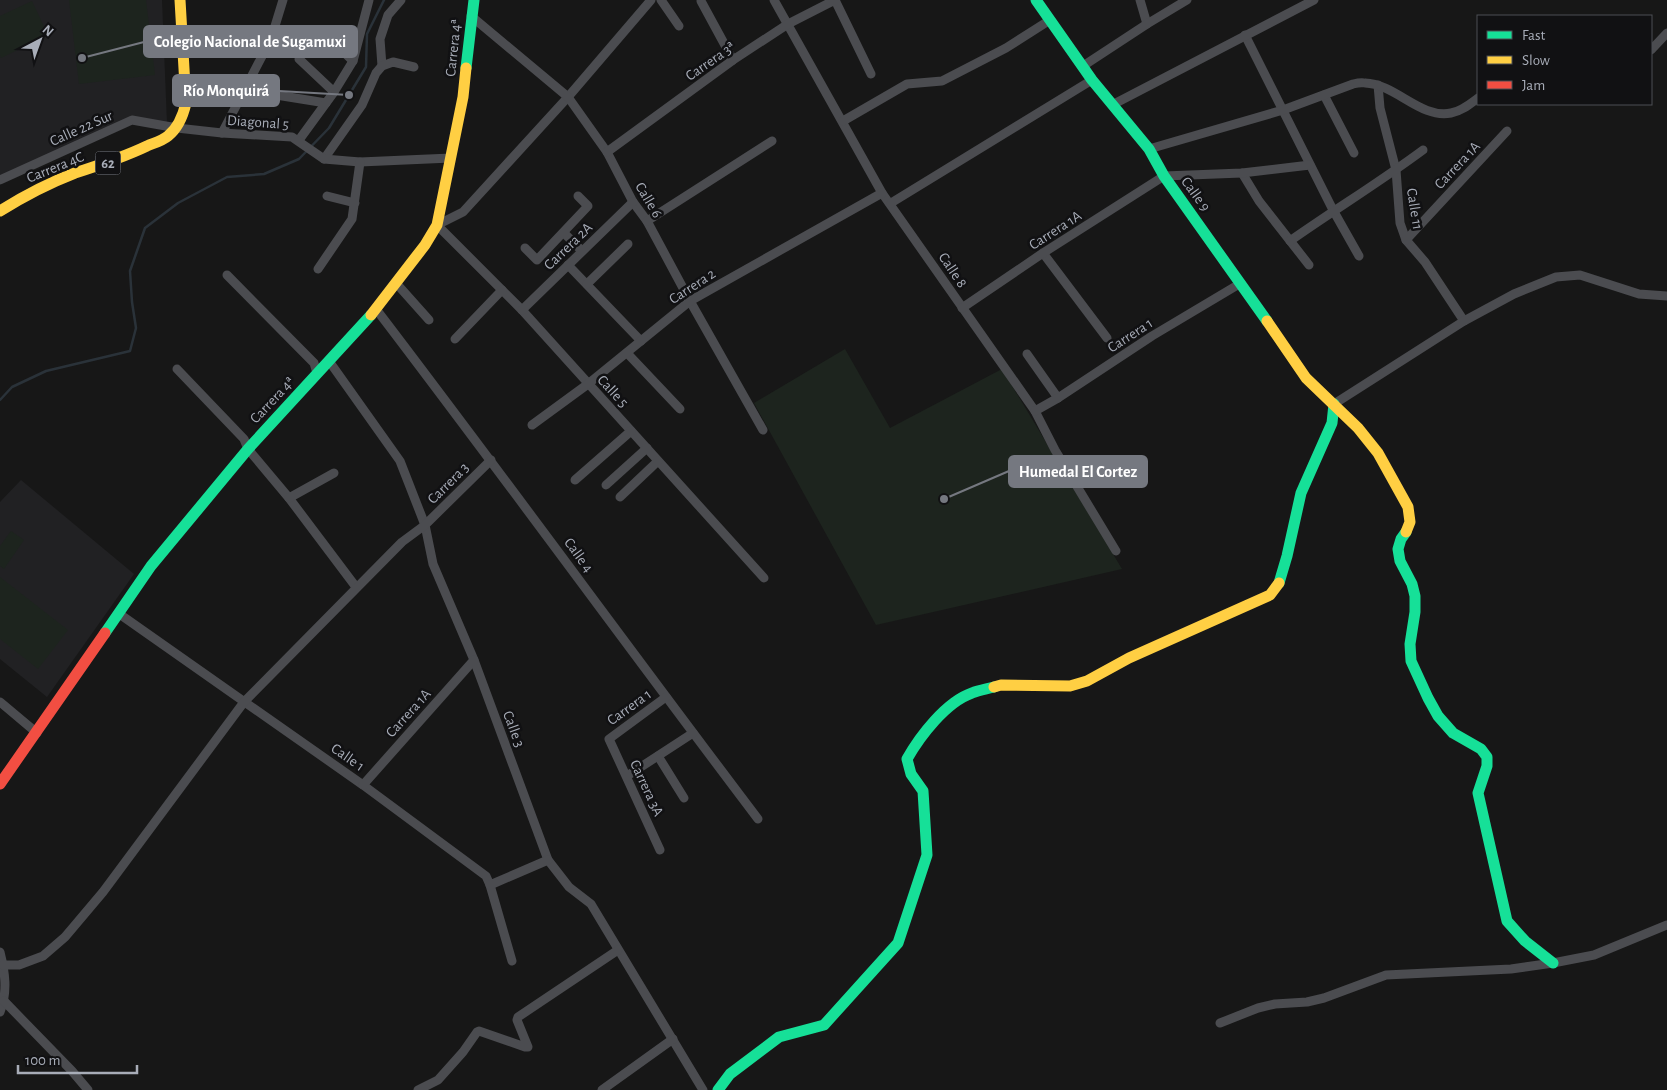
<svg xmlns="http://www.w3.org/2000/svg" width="1667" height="1090" viewBox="0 0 1667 1090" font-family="'Alegreya Sans',sans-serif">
<rect width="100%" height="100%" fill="#171717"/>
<g fill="#212123">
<polygon points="0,0 162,0 167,123 132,116 0,179"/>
<polygon points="21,480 134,574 47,697 0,659 0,502"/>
</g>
<g fill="#1d241e">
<polygon points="69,0 146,0 155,75 79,84"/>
<polygon points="32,1 48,35 1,58 0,55 0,16"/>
<polygon points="845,349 890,428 1002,369 1122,569 876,625 754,403"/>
<polygon points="11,531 24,540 4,569 0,566 0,546"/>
<polygon points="0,577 68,630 38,669 0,639"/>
</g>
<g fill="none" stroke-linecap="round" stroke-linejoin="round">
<polyline stroke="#2a3239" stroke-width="2.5" points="0,400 12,387 46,371 130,351 136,328 132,302 130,271 145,228 178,203 227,177 264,174 299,159 329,128 366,67 367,34 384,0"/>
<g stroke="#4b4c50" stroke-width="9">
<polyline points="651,0 568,97 463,212 437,225 522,310 764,578"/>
<polyline points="661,0 679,26"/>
<polyline points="774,0 882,193 1035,411 1055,450 1116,551"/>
<polyline points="1140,0 1147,24"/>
<polyline points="701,1 733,60"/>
<polyline points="471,16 568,97 607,152 633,202 647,221 690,301 763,430"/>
<polyline points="322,31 353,61"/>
<polyline points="1245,35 1333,210 1359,256"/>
<polyline points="1651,50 1667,33"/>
<polyline points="299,59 334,92"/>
<polyline points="382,66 380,39 388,15 401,0"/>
<polyline points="1083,66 1147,24 1187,0"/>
<polyline points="1378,85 1380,108 1396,170 1400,223 1406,240 1425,262 1464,321"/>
<polyline points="270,94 326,103"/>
<polyline points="1324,95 1354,153"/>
<polyline points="1112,105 1314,0"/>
<polyline points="843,121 907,84 942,81 1006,48 1050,20"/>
<polyline points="222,133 271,39 283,0"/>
<polyline points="299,140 334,92 353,61 369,0"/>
<path d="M1149,149L1283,110L1353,84C1357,83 1361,82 1365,83C1396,84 1420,119 1451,113C1462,111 1470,104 1478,98"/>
<polyline points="607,152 733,60 788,24 835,0 871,74"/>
<polyline points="324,159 362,105 376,73 382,66 393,62 414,67"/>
<polyline points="1242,173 1259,201 1309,265"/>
<polyline points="0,180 132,120 177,128 222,133 292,137 324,159 360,162 451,158"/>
<polyline points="327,196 355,203"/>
<polyline points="891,203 1092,80"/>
<polyline points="647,221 772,141"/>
<polyline points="564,233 582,251"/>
<polyline points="1406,240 1507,131"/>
<path d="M1290,241C1334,210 1380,182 1423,150"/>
<polyline points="525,248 537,260 588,206 578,196"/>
<polyline points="1043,253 1107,338"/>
<polyline points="568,265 641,341"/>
<polyline points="318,269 352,219 360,162"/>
<polyline points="227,275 314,363 317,373"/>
<polyline points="396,283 429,320"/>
<polyline points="587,284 628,244"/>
<polyline points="962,308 1043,253 1164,176 1242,173 1310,165"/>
<path d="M376,309C505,478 630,650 758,819"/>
<polyline points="522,310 633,202"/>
<polyline points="455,339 502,290"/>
<polyline points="627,353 680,409"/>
<polyline points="1027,354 1058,398"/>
<polyline points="329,361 400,461 425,525 433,564 474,660 548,860 569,887 591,904 703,1090"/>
<polyline points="177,369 244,439 248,449 289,498 356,587"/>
<polyline points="1334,404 1464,321 1514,294 1556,277 1580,275 1639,294 1667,296"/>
<polyline points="1035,411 1058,398 1152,336 1241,283"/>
<polyline points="532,425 588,384 690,301 882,193"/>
<polyline points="575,480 631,431"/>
<polyline points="606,485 647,448"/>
<polyline points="620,497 658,461"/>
<polyline points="289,498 334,473"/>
<polyline points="118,613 363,785 486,876 490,885 512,961"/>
<polyline points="0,702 37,733"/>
<polyline points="658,756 684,798"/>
<polyline points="627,776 693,733"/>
<polyline points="363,785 474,660"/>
<polyline points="660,850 609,739 666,697"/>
<polyline points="490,885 548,860"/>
<path d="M0,952C5,972 8,992 0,1012"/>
<polyline points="3,965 19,965 43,956 65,937 103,892 244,702 402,542 425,525 491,460"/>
<polyline points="4,1001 72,1071 88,1090"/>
<polyline points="1220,1023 1258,1008 1275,1004 1307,1002 1324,998 1386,975 1511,969 1553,963 1594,955 1667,925"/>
<polyline points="418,1090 438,1080 463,1052 477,1032 479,1031 525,1047 528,1047 517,1020 518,1017 618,950"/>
<polyline points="602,1090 673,1039"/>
</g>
<g stroke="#16e098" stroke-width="11">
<polyline points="1036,0 1092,80 1149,149 1164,176 1267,321"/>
<polyline points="466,68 474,0"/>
<polyline points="1406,532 1401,539 1398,549 1400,561 1412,584 1415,596 1415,612 1410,644 1411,661 1428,698 1438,716 1453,733 1481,749 1487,757 1487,766 1478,793 1507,921 1525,941 1553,963"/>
<polyline points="1279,583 1287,556 1301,493 1332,423 1334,404"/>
<polyline points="105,633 151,566 248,449 371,315"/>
<path d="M718,1090L730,1074L779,1037L824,1025L898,943L927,855L923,791L911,774L907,759C920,736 946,702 972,693C979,690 987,689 994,687"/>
</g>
<g stroke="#ffcf43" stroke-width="11">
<path d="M0,211C24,196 49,183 75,173C100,165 124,157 147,146C154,143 162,141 168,136C178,128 183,116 186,103L180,0"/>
<polyline points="371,315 425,245 437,225 463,97 466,68"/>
<polyline points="1267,321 1306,378 1358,428 1378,453 1408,507 1410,522 1406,532"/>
<polyline points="994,687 1001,685 1070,686 1087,681 1129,658 1270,595 1279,583"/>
</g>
<polyline stroke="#f24e42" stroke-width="11" points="0,784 105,633"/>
</g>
<g text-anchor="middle" stroke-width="5" stroke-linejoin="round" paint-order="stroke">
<rect fill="#111113" stroke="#7b7e86" stroke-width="1" x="95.5" y="151.5" width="25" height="23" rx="4"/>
<g font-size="14" font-weight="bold" fill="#a8adb8">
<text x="108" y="168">62</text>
</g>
<g font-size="15" fill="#a8adb8" stroke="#111113">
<text transform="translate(453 48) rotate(-84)" y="5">Carrera 4ª</text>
<text transform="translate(710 61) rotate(-35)" y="5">Carrera 3ª</text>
<text transform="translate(258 122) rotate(4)" y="5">Diagonal 5</text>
<text transform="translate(81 128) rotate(-24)" y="5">Calle 22 Sur</text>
<text transform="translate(1457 165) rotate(-47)" y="5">Carrera 1A</text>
<text transform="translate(55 167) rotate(-22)" y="5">Carrera 4C</text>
<text transform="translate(1196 194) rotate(54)" y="5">Calle 9</text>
<text transform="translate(649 200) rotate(59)" y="5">Calle 6</text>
<text transform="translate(1415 209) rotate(81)" y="5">Calle 11</text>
<text transform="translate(1055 230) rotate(-33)" y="5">Carrera 1A</text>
<text transform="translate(568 246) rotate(-44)" y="5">Carrera 2A</text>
<text transform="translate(953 270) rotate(56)" y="5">Calle 8</text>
<text transform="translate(692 286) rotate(-33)" y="5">Carrera 2</text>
<text transform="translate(1130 335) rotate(-33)" y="5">Carrera 1</text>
<text transform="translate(613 391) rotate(47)" y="5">Calle 5</text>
<text transform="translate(272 400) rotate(-47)" y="5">Carrera 4ª</text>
<text transform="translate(448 483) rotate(-45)" y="5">Carrera 3</text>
<text transform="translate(579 555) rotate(54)" y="5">Calle 4</text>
<text transform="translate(629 707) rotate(-36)" y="5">Carrera 1</text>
<text transform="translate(408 713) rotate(-48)" y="5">Carrera 1A</text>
<text transform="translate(514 729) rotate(70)" y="5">Calle 3</text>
<text transform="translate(348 757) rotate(35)" y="5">Calle 1</text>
<text transform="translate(647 788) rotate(65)" y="5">Carrera 3A</text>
</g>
</g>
<path fill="none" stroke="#757880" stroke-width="2" d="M82 58L144 42M349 95L279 91M944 499L1009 471"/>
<g fill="#757880" stroke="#111113" stroke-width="2">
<circle cx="82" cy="58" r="5"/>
<circle cx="349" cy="95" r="5"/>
<circle cx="944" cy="499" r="5"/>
</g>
<g fill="#757880" stroke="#757880" stroke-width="2">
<rect x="144" y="26" width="213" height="31" rx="5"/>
<rect x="173" y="75" width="106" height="31" rx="5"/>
<rect x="1009" y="456" width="138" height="31" rx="5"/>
</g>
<g font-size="16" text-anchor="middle" font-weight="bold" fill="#fff">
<text x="250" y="47">Colegio Nacional de Sugamuxi</text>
<text x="226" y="96">Río Monquirá</text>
<text x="1078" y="477">Humedal El Cortez</text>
</g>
<rect x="1477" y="15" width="175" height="90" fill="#111113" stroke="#4d4f55"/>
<rect x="1487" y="31" width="25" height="8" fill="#16e098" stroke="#4d4f55"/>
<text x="1522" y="40" font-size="15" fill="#a8adb8">Fast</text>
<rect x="1487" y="56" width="25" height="8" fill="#ffcf43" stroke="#4d4f55"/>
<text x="1522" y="65" font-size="15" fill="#a8adb8">Slow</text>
<rect x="1487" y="81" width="25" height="8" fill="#f24e42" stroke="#4d4f55"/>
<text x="1522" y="90" font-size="15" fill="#a8adb8">Jam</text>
<g transform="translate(40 40) rotate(41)" stroke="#111113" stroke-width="4" paint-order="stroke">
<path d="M0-4L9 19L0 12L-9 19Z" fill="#a8adb8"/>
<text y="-8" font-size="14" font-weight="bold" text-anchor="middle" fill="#a8adb8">N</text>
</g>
<path d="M18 1065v8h119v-8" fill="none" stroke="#a8adb8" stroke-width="2.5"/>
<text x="25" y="1065" font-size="15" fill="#a8adb8" stroke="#111113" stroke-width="4" paint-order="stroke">100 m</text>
</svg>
